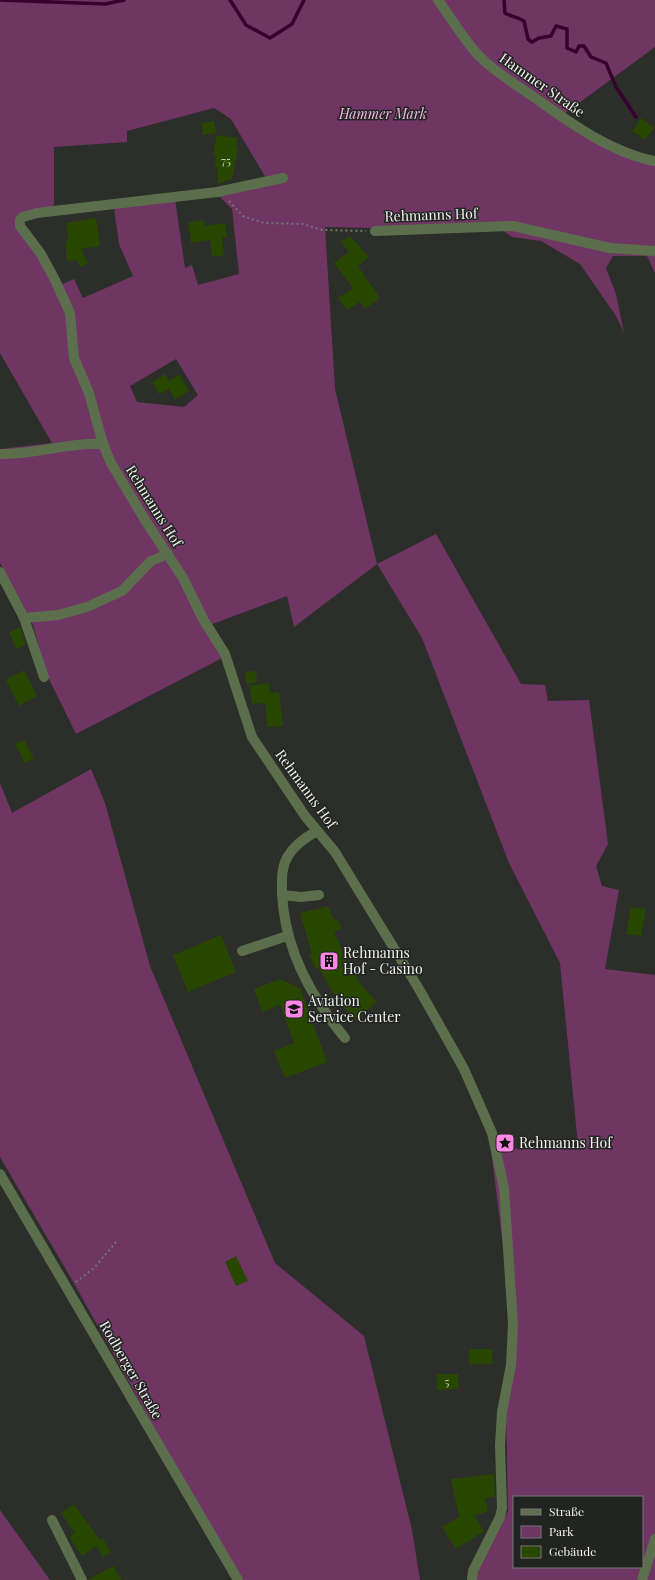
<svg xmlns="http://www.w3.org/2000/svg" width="655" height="1580" viewBox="0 0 655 1580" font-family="'Playfair Display',serif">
<rect width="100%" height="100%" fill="#2c2e2a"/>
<g fill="#6f3664" fill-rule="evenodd">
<path d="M0,0H655V47L560,117L655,162V273L647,256H613L606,268L616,294L624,333L616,316L580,264L541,241L512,237L493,224L428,229L325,227L335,389L377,564L436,534L521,684L545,685L548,701L589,700L608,844L596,866L602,886L619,890L605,969L655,975V1580H473L508,1511L506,1410L512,1317L491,1150L578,1145L560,963L509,863L422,638L377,564L294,627L287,596L207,626L224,657L76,734L47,675L33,625L0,563V449L52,443L0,353ZM214,108L231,119L266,178L215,190L54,208V147L127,142V131ZM218,195L232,209L239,274L198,285L192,265L185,268L175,199ZM114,208L119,244L133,276L83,298L74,279L60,285L25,229L24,221L30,218ZM176,359L198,395L184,407L137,402L130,386ZM514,1497H642V1567H514Z"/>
<polygon points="91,769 105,803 150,966 275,1263 364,1336 412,1530 420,1580 239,1580 75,1285 0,1157 0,783 12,813"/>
<polygon points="0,1510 50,1580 0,1580"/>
</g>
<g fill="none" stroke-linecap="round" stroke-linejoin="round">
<g stroke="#37012f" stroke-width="3.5">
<polyline points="0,0 105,4 124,0"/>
<polyline points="230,0 246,25 270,38 292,24 304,0"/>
<path d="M504,0L505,13C512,17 518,17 524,21L528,39L532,42L539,38L551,36L556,26L567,29V48L576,52L579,46H584L591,57L606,63L616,87L636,117"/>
</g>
</g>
<g fill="#284700">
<polygon points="641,118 654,128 645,140 632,131"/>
<polygon points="214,121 216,133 203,135 201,123"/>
<polygon points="217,135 237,138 236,149 238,149 232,179 218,184 217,167 215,167 216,156 213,153"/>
<polygon points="96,218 100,246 81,249 88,263 80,267 76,260 67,261 65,244 67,243 66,239 69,239 66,223"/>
<polygon points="204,220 205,226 225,223 227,237 222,238 224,255 212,257 210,240 191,243 188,223"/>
<polygon points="350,236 369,257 358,266 380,298 365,309 360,302 347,310 338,298 353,288 334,263 349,252 341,242"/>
<polygon points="165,374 169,381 179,374 189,391 175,400 169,389 159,394 152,382"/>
<polygon points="20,627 26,644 16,649 9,632"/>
<polygon points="24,670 37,696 19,706 6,680"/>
<polygon points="256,671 257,682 246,684 245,672"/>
<polygon points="269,683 270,693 279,692 283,726 267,727 265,703 252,704 249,686"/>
<polygon points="24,740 34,758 25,763 15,744"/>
<polygon points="328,906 333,918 337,920 342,928 334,932 349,966 363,987 377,1002 355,1021 333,993 319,968 316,969 309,955 312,954 300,913"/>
<polygon points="631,907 646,909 641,936 626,934"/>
<polygon points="221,935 236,972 188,992 173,955"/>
<polygon points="280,979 300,988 327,1062 285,1078 274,1051 294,1043 280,1005 262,1012 254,989"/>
<polygon points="236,1256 248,1281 236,1286 225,1262"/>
<rect x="469" y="1349" width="23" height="15"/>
<polygon points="437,1374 458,1374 458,1389 437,1390"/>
<polygon points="494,1474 495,1497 485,1498 488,1511 474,1516 484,1531 456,1549 442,1527 459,1517 451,1479"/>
<polygon points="74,1504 100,1540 103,1539 111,1552 103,1557 96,1546 82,1556 69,1537 75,1533 61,1513"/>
<polygon points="113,1566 122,1580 88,1580"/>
</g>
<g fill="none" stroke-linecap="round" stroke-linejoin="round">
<g stroke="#737572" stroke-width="2" stroke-dasharray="2 3" stroke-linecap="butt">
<polyline points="229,201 243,216 264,223 303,224 322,230 366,231"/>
<polyline points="76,1282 94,1268 116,1242"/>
</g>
<g stroke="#5c6f4d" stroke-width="10">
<path d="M438,0C451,18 464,40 479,56C497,74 517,85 538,100C572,124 612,153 655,161"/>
<polyline points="283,178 217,192 37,213 23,217 20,220 20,226 41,254 55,280 70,313 74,358 89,393 103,444 111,463 145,520 183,578 203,619 225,654 252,737 305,816 335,852 419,989 464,1069 492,1133 504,1188 513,1324 511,1365 502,1412 500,1445 502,1508 500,1517 473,1571 472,1580"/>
<polyline points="375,231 513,226 610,248 655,251"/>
<path d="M0,454C35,455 68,442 103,444"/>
<polyline points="0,572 24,618 58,615 87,607 122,591 151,561 168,554"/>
<polyline points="24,618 44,677"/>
<path d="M317,831C306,837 295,844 288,856C281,867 282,880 282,892C284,947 310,996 345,1038"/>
<polyline points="282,895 301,897 319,895"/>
<polyline points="242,951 287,936"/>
<polyline points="0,1174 238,1580"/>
<polyline points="52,1520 82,1580"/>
<polyline points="642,1580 655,1539"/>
</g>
</g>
<defs>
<symbol id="building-square" viewBox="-11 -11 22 22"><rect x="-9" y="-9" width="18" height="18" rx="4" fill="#fb86e4" stroke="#222421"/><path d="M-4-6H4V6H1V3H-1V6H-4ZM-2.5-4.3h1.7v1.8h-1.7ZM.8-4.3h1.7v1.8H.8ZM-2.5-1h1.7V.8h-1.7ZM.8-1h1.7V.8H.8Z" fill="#111"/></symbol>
<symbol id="university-square" viewBox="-11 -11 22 22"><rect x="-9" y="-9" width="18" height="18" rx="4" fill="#fb86e4" stroke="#222421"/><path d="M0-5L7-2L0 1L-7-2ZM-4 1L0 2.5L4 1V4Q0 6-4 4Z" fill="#111"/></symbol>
<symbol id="sight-square" viewBox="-11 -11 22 22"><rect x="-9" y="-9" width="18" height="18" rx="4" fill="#fb86e4" stroke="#222421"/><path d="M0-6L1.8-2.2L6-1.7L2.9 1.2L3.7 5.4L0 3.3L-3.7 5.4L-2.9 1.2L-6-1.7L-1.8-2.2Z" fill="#111"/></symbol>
</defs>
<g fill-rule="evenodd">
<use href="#building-square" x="318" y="950" width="22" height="22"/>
<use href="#university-square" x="283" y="998" width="22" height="22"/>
<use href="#sight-square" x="494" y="1132" width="22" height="22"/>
</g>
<g text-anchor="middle" stroke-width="3" stroke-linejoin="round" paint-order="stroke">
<g font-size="12" fill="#c0c9b6">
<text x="226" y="165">75</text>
<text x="447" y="1386">5</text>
</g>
<g font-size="14" fill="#f3f4f2" stroke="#222421">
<text transform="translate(542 85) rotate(35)" y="5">Hammer Straße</text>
<text transform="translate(431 215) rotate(-2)" y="5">Rehmanns Hof</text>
<text transform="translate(154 506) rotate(58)" y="5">Rehmanns Hof</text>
<text transform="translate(306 789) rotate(54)" y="5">Rehmanns Hof</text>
<text transform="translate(131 1370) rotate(60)" y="5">Rodberger Straße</text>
</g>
<g font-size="14" font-style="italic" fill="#f6b7e7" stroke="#222421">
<text x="383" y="119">Hammer Mark</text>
</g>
<g font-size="14" fill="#f3f4f2" stroke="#222421" text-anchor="start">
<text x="343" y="958">Rehmanns<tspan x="343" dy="16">Hof - Casino</tspan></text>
<text x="308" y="1006">Aviation<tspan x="308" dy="16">Service Center</tspan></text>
<text x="519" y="1148">Rehmanns Hof</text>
</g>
</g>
<rect x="513" y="1496" width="130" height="72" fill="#222421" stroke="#767775"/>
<rect x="521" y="1509" width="20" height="6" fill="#5c6f4d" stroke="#767775"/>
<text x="549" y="1516" font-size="12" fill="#f3f4f2">Straße</text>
<rect x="521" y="1526" width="20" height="12" fill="#6f3664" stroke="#767775"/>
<text x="549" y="1536" font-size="12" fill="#f3f4f2">Park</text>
<rect x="521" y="1546" width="20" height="12" fill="#284700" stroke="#767775"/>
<text x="549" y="1556" font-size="12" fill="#f3f4f2">Gebäude</text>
</svg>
